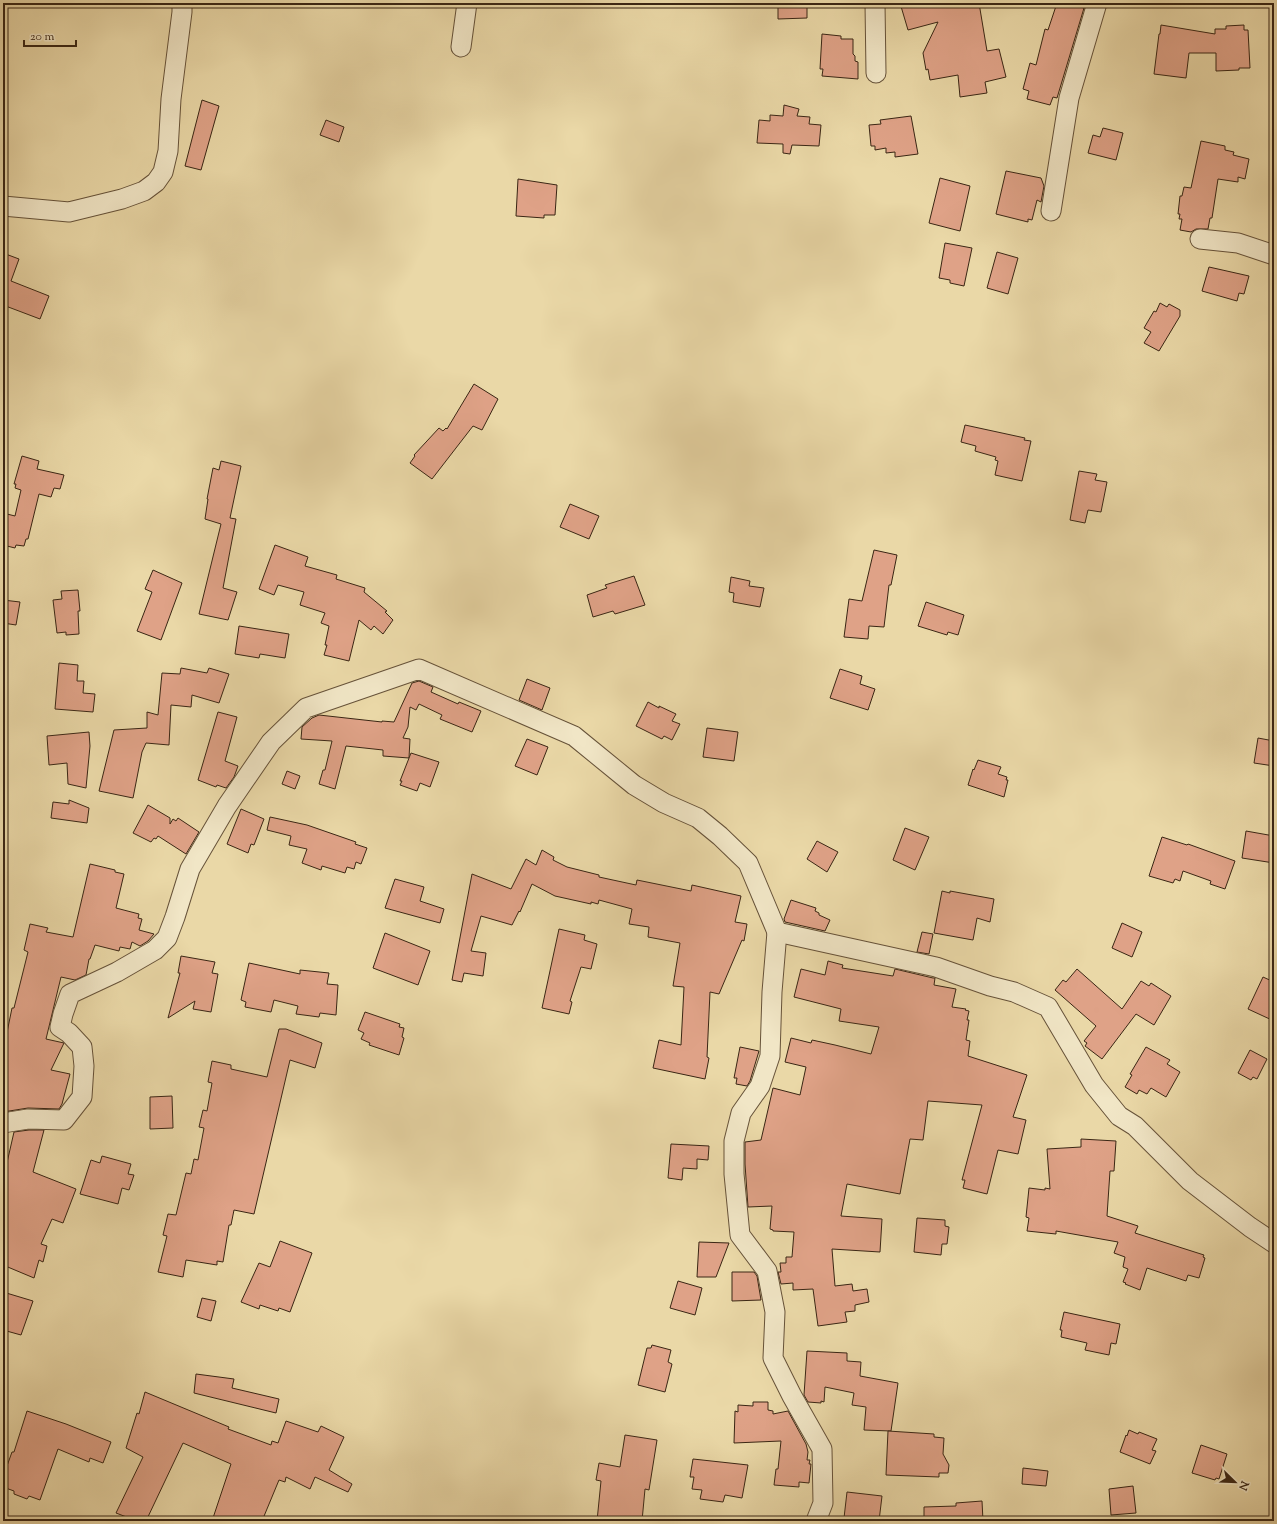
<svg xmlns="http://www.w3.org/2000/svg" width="1277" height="1524" viewBox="0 0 1277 1524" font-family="'Sorts Mill Goudy',serif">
<rect width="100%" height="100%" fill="#ead8a7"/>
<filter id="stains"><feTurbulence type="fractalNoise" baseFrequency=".005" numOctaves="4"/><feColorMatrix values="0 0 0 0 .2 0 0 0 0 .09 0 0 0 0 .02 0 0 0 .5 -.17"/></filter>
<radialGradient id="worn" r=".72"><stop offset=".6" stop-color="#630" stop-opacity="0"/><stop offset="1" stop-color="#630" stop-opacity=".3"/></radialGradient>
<g fill="#dfa287" stroke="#3a2614">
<polygon points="787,3 807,3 807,18 778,19 778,4"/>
<polygon points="900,3 979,3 987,51 999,49 1006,77 985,82 987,93 960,97 958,75 930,80 928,69 926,70 923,53 938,22 908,30"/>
<polygon points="1057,3 1066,3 1084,8 1057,98 1053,97 1050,105 1027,99 1029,91 1023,89 1030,63 1036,65 1045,29 1048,30"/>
<polygon points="1161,25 1215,34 1215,29 1226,29 1226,26 1244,25 1244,30 1248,30 1250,68 1239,68 1239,70 1216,71 1216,53 1189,53 1186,78 1154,74 1159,34 1160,34"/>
<polygon points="822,34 841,36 841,39 853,39 853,54 855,56 855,61 858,62 858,79 822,76 823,69 820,69"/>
<polygon points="202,100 219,106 201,170 185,166"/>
<polygon points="784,105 799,109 797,116 810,117 809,124 821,125 819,146 792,145 790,154 783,153 783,144 757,143 759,120 770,121 770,115 783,116"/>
<polygon points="911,116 918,154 895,157 895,152 886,153 886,148 875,150 875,146 871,146 869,125 881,124 880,120"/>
<polygon points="326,120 344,127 339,142 320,135"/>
<polygon points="1103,128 1123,133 1116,160 1088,153 1093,135 1100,137"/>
<polygon points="1201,141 1225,146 1225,150 1234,152 1233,155 1249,159 1245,179 1238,177 1238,182 1218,179 1212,218 1210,218 1208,229 1196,229 1191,232 1180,230 1182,219 1179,219 1180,214 1178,214 1180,196 1182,196 1184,187 1191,188"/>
<polygon points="1006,171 1041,178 1044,186 1041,202 1037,200 1032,220 1028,219 1028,222 996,214"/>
<polygon points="940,178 970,186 960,231 929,223"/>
<polygon points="518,179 557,185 555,215 544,215 544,218 516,216"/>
<polygon points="945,243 972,248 964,286 950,283 950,280 939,278"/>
<polygon points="997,252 1018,258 1008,294 987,288"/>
<polygon points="3,253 19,259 11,281 49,296 40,319 3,305"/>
<polygon points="1209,267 1249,276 1244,294 1239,293 1237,301 1202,291"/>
<polygon points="1160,303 1167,307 1169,304 1180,310 1180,316 1159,351 1144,343 1151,332 1144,328 1154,311 1156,312"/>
<polygon points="474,384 498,399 482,430 473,426 432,479 410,463 415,456 414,455 439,428 443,431 446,428 447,429"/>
<polygon points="965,425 1025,438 1024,440 1031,441 1022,481 995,475 998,461 995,460 996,457 975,451 976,446 961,442"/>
<polygon points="22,456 39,461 37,469 64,475 60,489 54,488 51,497 39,494 28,539 26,539 24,546 16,545 15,548 3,545 3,513 15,516 21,490 15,488 16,484 14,484"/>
<polygon points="221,461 241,466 230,518 236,519 223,588 237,592 228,620 199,614 221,524 205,519 208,499 207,499 213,468 219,470"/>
<polygon points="1079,471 1097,474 1095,480 1107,482 1101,512 1088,510 1085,523 1070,520"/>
<polygon points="570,504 599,516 589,539 560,527"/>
<polygon points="275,545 308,557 305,566 337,575 336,579 365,588 364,592 387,611 385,612 393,620 383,634 374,626 371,630 359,620 349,661 324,655 327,645 325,645 329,626 321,623 325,613 300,605 304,592 278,585 274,595 259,589"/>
<polygon points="874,550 897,555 891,585 889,585 884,627 869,626 868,639 844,637 849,599 862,601"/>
<polygon points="153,570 182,583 161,640 137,631 152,592 145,589"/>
<polygon points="634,576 645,605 615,614 613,611 593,617 587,595 607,588 605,585"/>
<polygon points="731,577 750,581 749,586 764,588 760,607 733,602 734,593 729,592"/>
<polygon points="78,590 80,611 78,611 79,634 66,635 66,632 57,633 53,600 62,599 61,591"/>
<polygon points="3,600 20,602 16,625 3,623"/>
<polygon points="926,602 964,615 958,635 948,632 947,635 918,626"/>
<polygon points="239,626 289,634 285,658 260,654 259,658 235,654"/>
<polygon points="59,663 78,665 77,681 84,681 83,693 95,694 93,712 55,709"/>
<polygon points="181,668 207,673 209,668 229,674 219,703 192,695 191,707 171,705 169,745 146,743 142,752 133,798 99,791 114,730 147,728 147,712 158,715 162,673 180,674"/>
<polygon points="840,669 862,676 860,684 875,689 868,710 830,698"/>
<polygon points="527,679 550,688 542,710 519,700"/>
<polygon points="419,681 433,687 431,692 458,704 459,702 481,711 472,732 440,719 442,715 419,704 416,710 410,707 408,727 403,738 410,739 409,758 383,756 383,750 346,746 335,789 319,784 323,770 325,770 332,741 301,739 302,727 312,718 319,715 382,722 382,721 394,722 412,683"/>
<polygon points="648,702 659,708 659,706 676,714 672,721 680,724 672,740 664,736 662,739 636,726"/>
<polygon points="218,712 237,717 225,761 238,766 234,777 226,788 217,785 216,787 198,780"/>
<polygon points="707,728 738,732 734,761 703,757"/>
<polygon points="89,732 90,746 86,788 68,784 67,763 49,765 47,736"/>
<polygon points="1258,738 1274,741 1274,766 1254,763"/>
<polygon points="527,739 548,747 537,775 515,766"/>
<polygon points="411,753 439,762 430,787 420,783 417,791 400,785 402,781 400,781"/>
<polygon points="978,760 1001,767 998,774 1007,777 1006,780 1008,780 1004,797 968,785 973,769 974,770"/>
<polygon points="287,771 300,776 295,789 282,784"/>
<polygon points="69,800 89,808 87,823 51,818 53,802 69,804"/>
<polygon points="148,805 170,818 170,824 173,819 176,821 178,818 199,832 186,854 158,836 156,839 154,838 151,842 133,833"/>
<polygon points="241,809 264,819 254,845 251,844 248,853 227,844"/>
<polygon points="270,817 307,825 356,842 355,844 367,848 361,864 356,862 354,869 347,867 345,873 322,866 321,870 302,863 307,849 289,845 291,836 267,830"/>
<polygon points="905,828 929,837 915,870 893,860"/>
<polygon points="1246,831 1274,836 1274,863 1242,858"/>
<polygon points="1162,837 1187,845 1188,844 1235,861 1225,889 1210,884 1211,881 1183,871 1180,881 1175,879 1173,883 1149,876"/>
<polygon points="817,841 838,852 827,872 807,859"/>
<polygon points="542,850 554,857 553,860 567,867 599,875 599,877 636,885 637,880 691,891 692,885 741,896 735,922 747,924 744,941 742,940 719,994 710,992 707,1057 709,1058 705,1079 653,1068 659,1040 681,1045 684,987 673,986 680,943 648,937 649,927 629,924 632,909 599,900 598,904 591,902 591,904 555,896 532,884 520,912 519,911 512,925 481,916 471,951 486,953 483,976 464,973 462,982 452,980 472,874 511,889 526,859 536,865"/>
<polygon points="90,864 115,870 115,872 124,874 116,908 139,914 138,918 142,919 139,930 154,934 148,941 140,946 132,942 130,949 120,947 119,951 95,945 90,959 89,959 86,975 75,980 61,977 46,1039 64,1043 51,1070 70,1074 62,1104 59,1109 28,1108 3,1112 3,1052 12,1008 14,1008 28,952 24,950 30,924 48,928 46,932 73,937"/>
<polygon points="395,879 424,887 420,901 444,909 440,923 385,908"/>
<polygon points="942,891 950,893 950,891 994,899 990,922 977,918 973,940 934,933"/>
<polygon points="791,900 816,908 815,911 819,913 819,915 830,920 825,931 785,922 784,919"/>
<polygon points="1122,923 1142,932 1132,957 1112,948"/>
<polygon points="559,929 585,935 584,940 597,944 591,969 581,967 570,1001 572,1002 569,1014 542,1008"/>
<polygon points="922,932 933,934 929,954 917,952"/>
<polygon points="385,933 430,951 418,985 373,968"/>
<polygon points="181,956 215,962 212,973 218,974 211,1012 193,1009 195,1001 168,1018 180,973 178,973"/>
<polygon points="828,961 843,965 842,968 893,976 895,969 933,978 935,978 934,985 956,989 952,1007 966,1009 965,1010 969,1011 967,1020 969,1020 966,1040 970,1041 968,1056 1027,1075 1013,1117 1026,1120 1018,1154 998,1150 987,1194 963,1188 965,1180 962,1180 982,1105 928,1101 923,1140 910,1139 900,1194 847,1184 841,1216 882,1219 880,1252 832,1249 835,1286 852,1284 853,1291 867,1289 869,1302 855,1305 855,1311 845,1312 847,1322 818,1326 813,1289 793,1290 793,1283 781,1284 778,1272 781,1272 780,1263 786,1263 786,1257 792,1257 794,1232 773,1231 773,1230 770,1229 772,1206 748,1207 745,1164 745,1142 761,1140 773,1088 800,1095 806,1067 785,1062 791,1038 811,1043 812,1040 835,1045 871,1054 879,1027 839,1021 841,1009 794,997 801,969 825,975"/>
<polygon points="249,963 300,974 300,970 329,973 327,984 338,985 336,1015 320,1013 319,1017 296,1014 298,1006 274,1000 271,1012 245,1007 246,1002 241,1000"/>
<polygon points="1077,969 1122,1009 1141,981 1149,986 1151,983 1171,996 1154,1025 1136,1014 1102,1059 1085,1046 1087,1043 1084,1041 1096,1026 1055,990 1063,980 1066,982"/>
<polygon points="1263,977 1274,982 1274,1021 1248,1009"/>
<polygon points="365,1012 400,1024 399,1027 404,1028 402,1037 404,1038 399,1055 369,1045 370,1043 361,1039 364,1033 358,1030"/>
<polygon points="279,1029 286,1029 322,1043 315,1068 290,1060 254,1214 234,1210 231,1225 229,1225 223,1262 217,1261 217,1265 186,1260 183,1277 158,1272 167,1236 163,1235 168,1214 176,1215 186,1173 191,1174 194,1159 198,1160 204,1128 199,1127 203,1110 207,1111 212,1083 208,1082 212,1061 231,1065 231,1069 267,1077"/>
<polygon points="740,1047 759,1051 750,1081 747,1086 736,1084 737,1078 734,1078"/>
<polygon points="1146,1047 1170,1060 1167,1064 1180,1072 1166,1097 1151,1088 1147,1094 1139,1090 1137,1094 1125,1087 1132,1075 1130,1074"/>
<polygon points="1250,1050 1267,1059 1257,1079 1253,1077 1251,1080 1238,1073"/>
<polygon points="172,1096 173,1128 150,1129 150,1097"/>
<polygon points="29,1130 44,1130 33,1172 76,1189 63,1223 52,1219 41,1244 47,1246 43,1262 39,1260 34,1278 3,1265 3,1167 6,1167 14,1132"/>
<polygon points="1081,1139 1116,1141 1114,1171 1110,1171 1107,1216 1138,1226 1135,1233 1204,1255 1203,1257 1205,1258 1199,1278 1188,1275 1186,1281 1147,1268 1140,1290 1125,1284 1126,1283 1123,1282 1128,1269 1123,1267 1125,1257 1114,1253 1118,1242 1056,1231 1056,1234 1027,1231 1029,1218 1026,1217 1029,1188 1045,1190 1045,1188 1050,1189 1047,1149 1081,1147"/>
<polygon points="671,1144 709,1146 708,1160 697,1159 697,1169 683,1168 682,1180 668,1178"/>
<polygon points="102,1156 131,1164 128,1174 134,1175 129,1190 122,1188 118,1204 80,1194 91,1160 100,1163"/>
<polygon points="917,1218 945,1220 945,1226 949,1227 947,1244 942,1244 941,1255 914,1252"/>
<polygon points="280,1241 312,1253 290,1312 279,1308 278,1311 260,1305 259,1309 241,1302 259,1263 270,1267"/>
<polygon points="699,1242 729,1243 716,1277 697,1277"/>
<polygon points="732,1272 754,1272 757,1276 761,1300 732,1301"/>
<polygon points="678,1281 702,1288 695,1315 670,1308"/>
<polygon points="3,1292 33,1301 21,1335 3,1330"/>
<polygon points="202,1298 216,1301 211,1321 197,1317"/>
<polygon points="1064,1312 1120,1324 1116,1344 1111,1343 1109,1355 1085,1350 1087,1343 1061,1337 1062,1330 1060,1330"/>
<polygon points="652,1345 671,1350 668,1362 672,1364 665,1392 638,1385 647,1348 651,1348"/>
<polygon points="807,1351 847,1353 847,1361 861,1362 860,1376 898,1383 891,1431 864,1430 866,1407 852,1405 854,1393 825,1387 824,1402 821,1401 821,1403 808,1402 804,1395"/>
<polygon points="196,1374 234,1379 232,1388 279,1399 276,1413 194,1393"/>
<polygon points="145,1392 229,1427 228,1429 271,1445 272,1441 278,1443 286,1421 318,1432 321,1426 344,1437 329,1470 352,1484 348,1492 315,1477 310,1489 286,1477 285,1482 279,1480 262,1521 212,1521 231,1464 183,1443 146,1521 137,1521 116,1513 143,1457 126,1448 137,1413 139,1414"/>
<polygon points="753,1402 768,1402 768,1410 773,1411 773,1414 788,1411 806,1444 808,1452 807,1460 810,1460 809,1464 811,1464 809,1483 799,1482 799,1487 774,1485 776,1469 778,1469 781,1441 734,1443 735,1411 738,1412 738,1405 753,1406"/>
<polygon points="27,1411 66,1424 111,1442 103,1463 90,1458 89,1462 58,1449 40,1500 29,1496 27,1499 14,1494 14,1491 3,1487 3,1477 12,1452 14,1452"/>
<polygon points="1129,1430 1138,1434 1139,1432 1157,1439 1152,1450 1156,1451 1150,1464 1120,1452 1126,1435 1127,1436"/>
<polygon points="888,1431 934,1434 934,1437 944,1438 943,1454 949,1465 948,1473 939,1473 939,1477 886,1475"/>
<polygon points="625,1435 657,1440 649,1490 645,1489 642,1521 597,1521 601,1481 596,1480 599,1463 620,1467"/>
<polygon points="1201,1445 1227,1454 1219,1479 1216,1478 1215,1480 1192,1473"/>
<polygon points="693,1459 748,1465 742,1498 725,1495 723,1502 700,1499 702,1490 692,1489 694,1477 690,1477"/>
<polygon points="1023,1468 1048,1471 1046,1486 1022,1484"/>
<polygon points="1133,1486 1136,1513 1111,1515 1109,1489"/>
<polygon points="847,1492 882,1496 879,1521 854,1521 854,1519 844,1518"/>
<polygon points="982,1501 983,1521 924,1521 924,1507 956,1506 956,1503"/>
</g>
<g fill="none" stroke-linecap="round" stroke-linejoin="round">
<defs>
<g id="minor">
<polyline points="875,3 876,73"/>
<polyline points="461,47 467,3"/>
<polyline points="3,206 69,212 122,199 144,191 156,182 163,172 168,151 171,99 182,12 182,3"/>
<polyline points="1051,211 1069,98 1097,3"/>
<polyline points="1200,239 1238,243 1274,255"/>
<polyline points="777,932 772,992 770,1056 760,1086 741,1113 734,1141 734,1174 740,1235 767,1271 775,1312 773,1358 792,1396 822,1449 823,1503 816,1521"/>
<polyline points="3,1123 28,1119 64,1120 82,1097 84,1066 82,1047 69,1033 60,1027 63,1014 70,994 117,972 155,950 167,938 175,917 190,869 227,806 271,742 306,708 419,669 574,736 634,785 664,803 698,818 720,836 748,863 777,932 936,967 990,986 1014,992 1048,1007 1094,1085 1119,1116 1135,1126 1190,1181 1250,1227 1274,1243"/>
</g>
</defs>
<use href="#minor" stroke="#665239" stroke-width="21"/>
<use href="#minor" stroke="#f1e6c6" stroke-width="19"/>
</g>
<rect width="1277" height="1524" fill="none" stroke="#ead8a7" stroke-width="16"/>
<rect x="4" y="4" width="1269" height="1516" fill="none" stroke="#3a2614" stroke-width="2"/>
<rect x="8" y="8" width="1261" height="1508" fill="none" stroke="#3a2614"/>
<g transform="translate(1235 1482) rotate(113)" stroke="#f1e6c6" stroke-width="3" paint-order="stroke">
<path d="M0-3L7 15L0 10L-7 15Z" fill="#3a2614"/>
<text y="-6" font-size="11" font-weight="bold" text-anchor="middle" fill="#3a2614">N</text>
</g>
<path d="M24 40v6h52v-6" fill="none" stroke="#3a2614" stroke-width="2"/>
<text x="30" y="40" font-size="12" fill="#3a2614" stroke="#f1e6c6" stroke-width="3" paint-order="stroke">20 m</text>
<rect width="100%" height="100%" filter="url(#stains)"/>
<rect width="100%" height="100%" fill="url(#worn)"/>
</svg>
